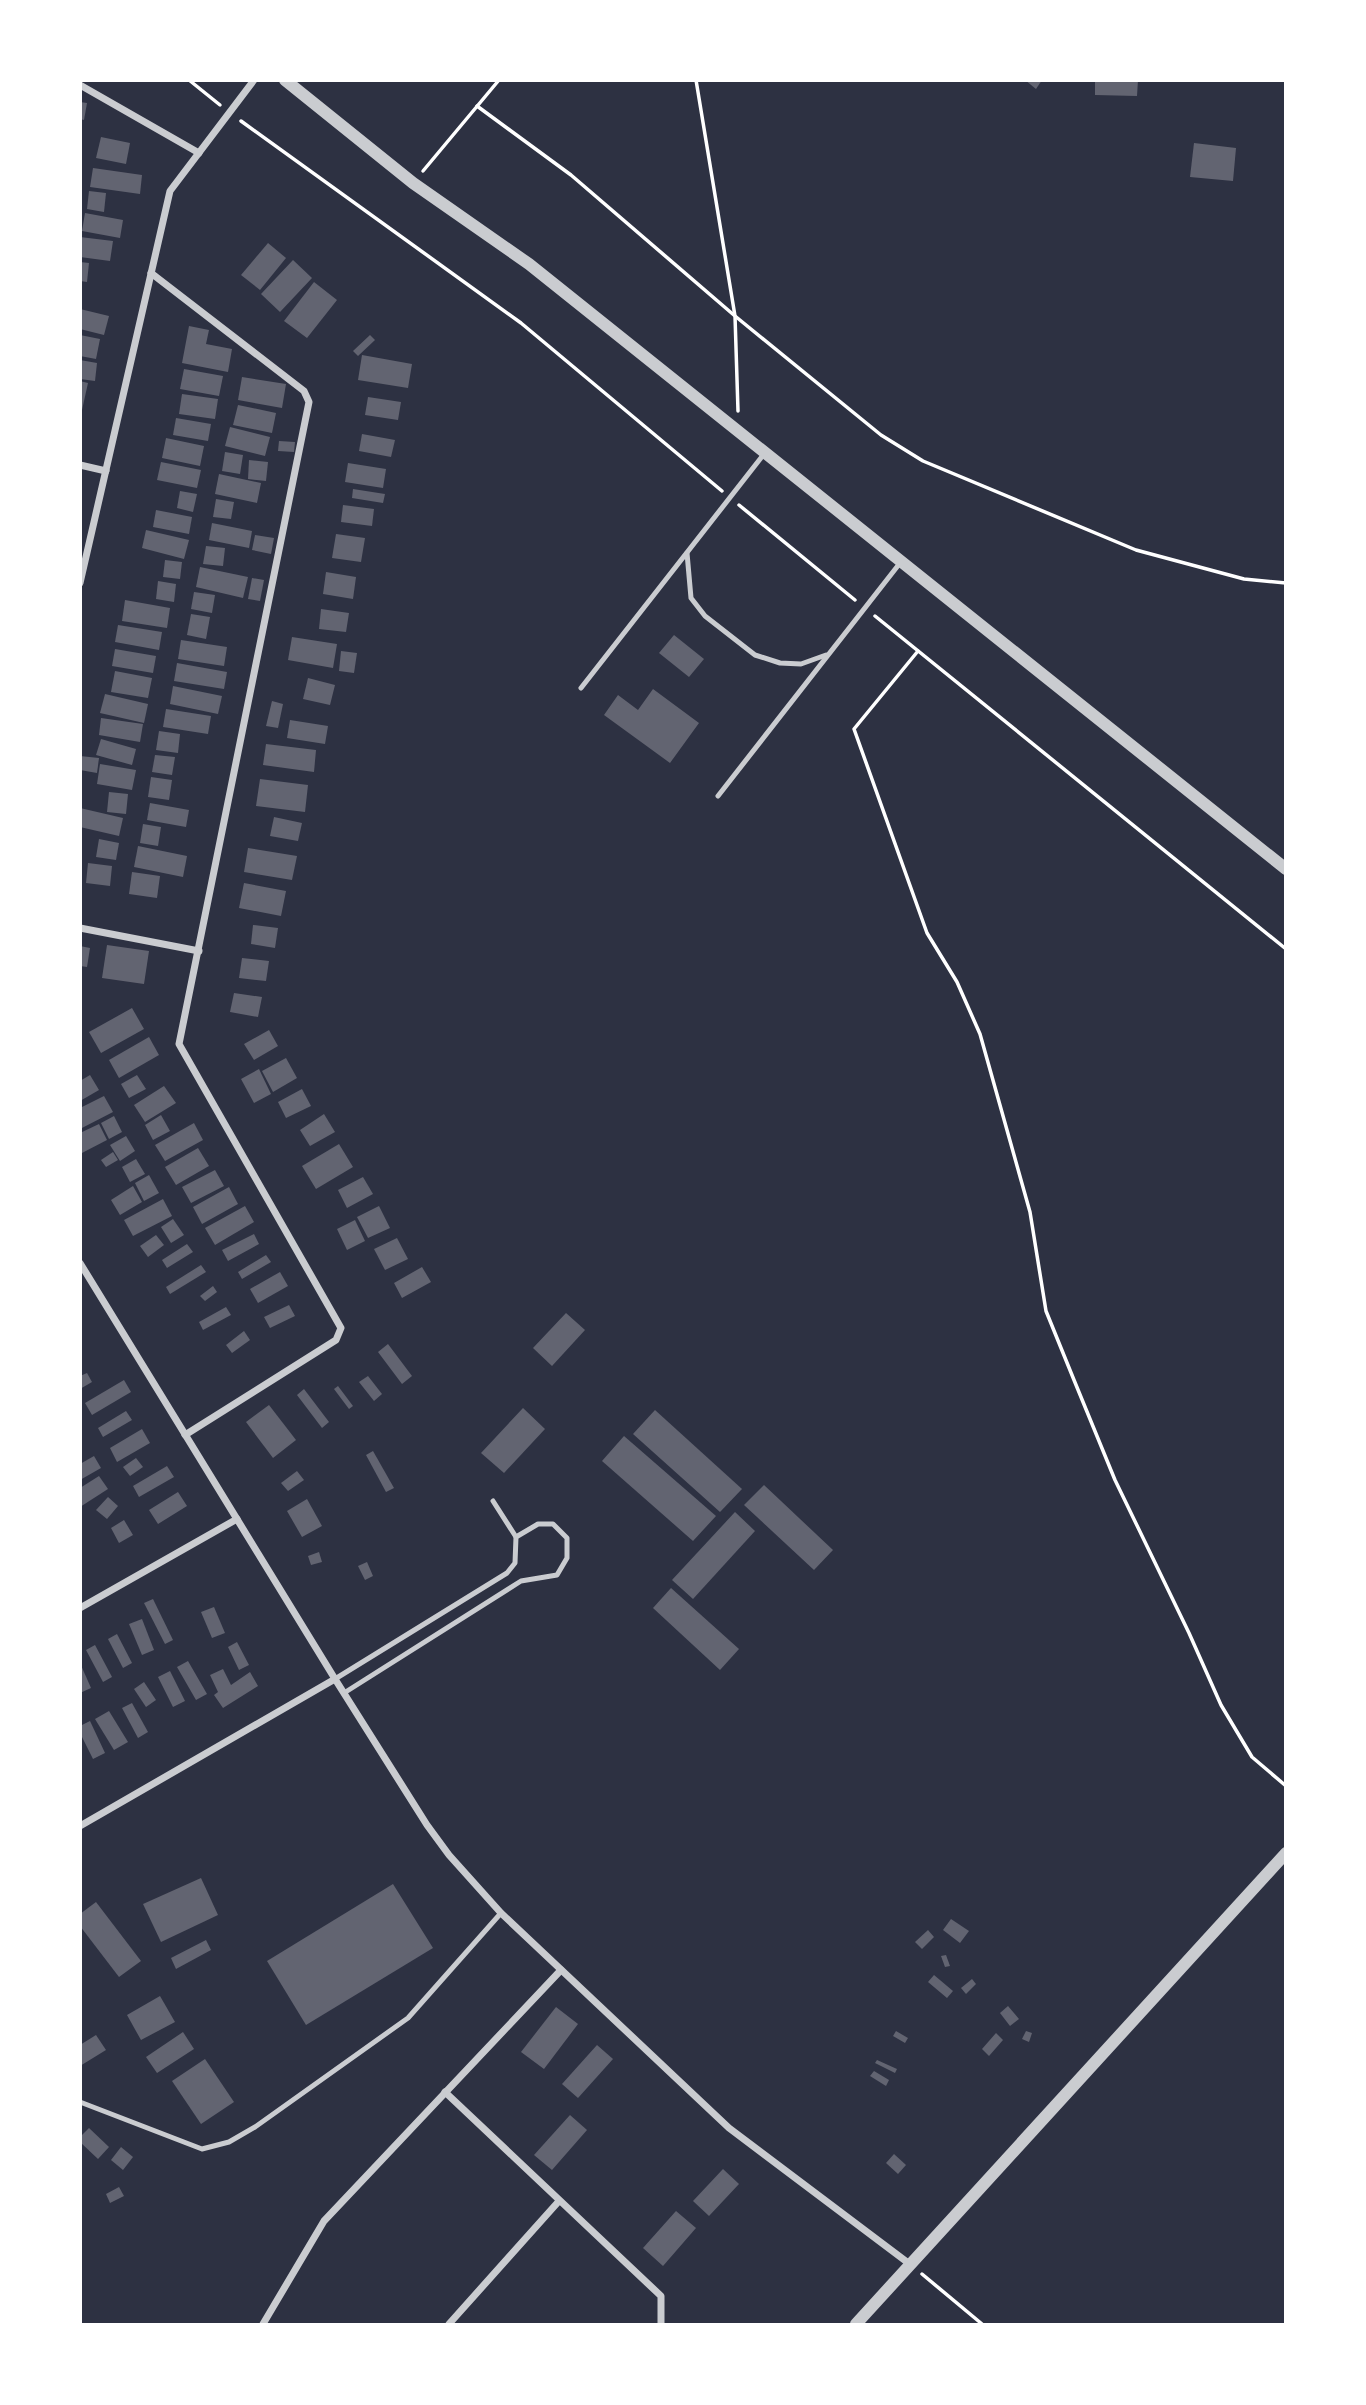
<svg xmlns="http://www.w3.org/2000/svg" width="1366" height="2405" viewBox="0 0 1366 2405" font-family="'Noto Sans',sans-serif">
<rect width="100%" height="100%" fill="#2d3142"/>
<g fill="#626471">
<polygon points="1025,80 1042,80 1036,89"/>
<polygon points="1095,80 1138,80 1137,96 1095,95"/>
<polygon points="80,102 87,103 84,120 80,119"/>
<polygon points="101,137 130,143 126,164 96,158"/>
<polygon points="1194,143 1236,148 1233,181 1190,177"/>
<polygon points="93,168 142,175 140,194 90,187"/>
<polygon points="89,191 106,193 104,212 87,209"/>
<polygon points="85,213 123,220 120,238 82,231"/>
<polygon points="80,237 113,241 110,261 80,257"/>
<polygon points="268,243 286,258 260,290 241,275"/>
<polygon points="293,260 312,278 280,312 261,294"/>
<polygon points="80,262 89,263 87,282 80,281"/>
<polygon points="314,282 337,300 307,338 284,321"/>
<polygon points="80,309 109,316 104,335 80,329"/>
<polygon points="189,326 209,330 206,344 232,349 228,372 182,363"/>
<polygon points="80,335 100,339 96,359 80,356"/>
<polygon points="370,335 375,340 358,356 353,351"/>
<polygon points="362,355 412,364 408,388 358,380"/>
<polygon points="80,360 97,363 95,381 80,379"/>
<polygon points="184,369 223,376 219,396 180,389"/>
<polygon points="242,377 286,384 282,408 238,400"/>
<polygon points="80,381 88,383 82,410 80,410"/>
<polygon points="182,394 218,399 215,419 179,414"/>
<polygon points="368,397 401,402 398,420 365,415"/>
<polygon points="238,405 276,413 272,433 233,425"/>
<polygon points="176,418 211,424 208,441 173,435"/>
<polygon points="230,427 270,437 265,456 225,446"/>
<polygon points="362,434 395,440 391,457 359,451"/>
<polygon points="166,438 204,446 200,466 162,458"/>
<polygon points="279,441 295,442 294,452 278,451"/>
<polygon points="225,452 243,455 240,474 222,471"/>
<polygon points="249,460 268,462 266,481 248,479"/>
<polygon points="161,462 201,470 197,488 157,480"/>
<polygon points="348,463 386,469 383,488 345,482"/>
<polygon points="219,474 261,483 257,503 215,494"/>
<polygon points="353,489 385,494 383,503 352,498"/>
<polygon points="180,491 197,494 193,512 177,508"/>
<polygon points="216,499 234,502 231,519 213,517"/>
<polygon points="343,505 374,509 372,526 341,522"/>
<polygon points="156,510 192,517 189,534 153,527"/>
<polygon points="212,523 252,531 249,548 209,540"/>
<polygon points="146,530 189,540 184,559 142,548"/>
<polygon points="336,534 365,538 361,562 332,558"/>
<polygon points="255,535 274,538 271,554 252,550"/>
<polygon points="206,546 225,548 223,566 203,564"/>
<polygon points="165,560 182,562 180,579 163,577"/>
<polygon points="200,567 248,577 243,598 196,587"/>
<polygon points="326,572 356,577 353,599 323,594"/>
<polygon points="252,578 264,580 260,601 248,599"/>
<polygon points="158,581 176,584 174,602 156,599"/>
<polygon points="194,592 215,595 212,613 191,609"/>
<polygon points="125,600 170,608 167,628 122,621"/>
<polygon points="321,609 349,613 346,632 319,629"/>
<polygon points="191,614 210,617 206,639 187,635"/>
<polygon points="118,625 162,632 159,650 115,642"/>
<polygon points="674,635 704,659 689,677 659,653"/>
<polygon points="292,637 337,644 333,668 288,660"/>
<polygon points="181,640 227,647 224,666 178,659"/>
<polygon points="115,649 156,656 153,673 112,666"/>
<polygon points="341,651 357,653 354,673 339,671"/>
<polygon points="177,663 227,672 224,689 174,681"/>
<polygon points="115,671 152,678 148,698 111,692"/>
<polygon points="308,678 335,685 330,705 303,699"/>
<polygon points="173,686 222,696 218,714 170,704"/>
<polygon points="653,689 699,723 670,763 604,715 618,695 638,710"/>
<polygon points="105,694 148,704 144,723 100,713"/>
<polygon points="272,701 283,704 278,728 266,726"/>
<polygon points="166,709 211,716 208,734 163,727"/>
<polygon points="101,718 143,724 140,742 99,735"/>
<polygon points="290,720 328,726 325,744 287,738"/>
<polygon points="159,731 180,734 178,753 156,750"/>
<polygon points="101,739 136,749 132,765 96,755"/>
<polygon points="266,744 316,750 314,772 263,765"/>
<polygon points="155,755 175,757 172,775 152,772"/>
<polygon points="80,756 99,758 97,773 80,770"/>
<polygon points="100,764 136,770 132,790 97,784"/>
<polygon points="151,777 172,780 169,800 148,797"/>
<polygon points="260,779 308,785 305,812 256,806"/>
<polygon points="109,792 128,794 126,814 107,812"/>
<polygon points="150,803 189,810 186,827 147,820"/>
<polygon points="80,808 123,818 119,836 80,827"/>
<polygon points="274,817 302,823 298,841 270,836"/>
<polygon points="143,824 161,827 158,846 140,843"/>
<polygon points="99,839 119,843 116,860 96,857"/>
<polygon points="138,846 187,856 183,877 134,867"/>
<polygon points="248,848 297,856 292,880 244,872"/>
<polygon points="88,863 112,866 110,886 86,883"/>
<polygon points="132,872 160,876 157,898 129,894"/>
<polygon points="244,883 286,891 281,916 239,908"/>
<polygon points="253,925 278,928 275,948 251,944"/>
<polygon points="107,945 149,951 144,984 102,978"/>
<polygon points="80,946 90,948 87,967 80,966"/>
<polygon points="242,958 269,961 266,981 239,978"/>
<polygon points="234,993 262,997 258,1017 230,1012"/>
<polygon points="132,1008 144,1029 101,1053 89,1032"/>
<polygon points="269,1030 278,1046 254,1060 244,1044"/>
<polygon points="149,1037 159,1055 119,1078 109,1060"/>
<polygon points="286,1058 297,1078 273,1092 262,1071"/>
<polygon points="259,1069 271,1094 254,1103 241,1079"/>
<polygon points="90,1075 99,1090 80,1101 80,1081"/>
<polygon points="137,1075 146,1089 129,1098 121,1084"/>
<polygon points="164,1086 176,1103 145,1122 134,1105"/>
<polygon points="302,1089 311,1106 286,1118 278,1102"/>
<polygon points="104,1096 113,1112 80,1129 80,1108"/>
<polygon points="324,1114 335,1132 310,1146 300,1130"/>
<polygon points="161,1115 170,1131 153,1140 145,1125"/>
<polygon points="114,1116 122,1132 109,1139 101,1123"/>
<polygon points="194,1123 203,1140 165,1161 155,1145"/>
<polygon points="99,1124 107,1140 80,1154 80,1133"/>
<polygon points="126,1136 135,1151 120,1161 110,1145"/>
<polygon points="339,1144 353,1167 316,1189 302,1166"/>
<polygon points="198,1148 209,1166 176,1185 165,1167"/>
<polygon points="113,1152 118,1160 106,1167 101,1160"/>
<polygon points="136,1159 145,1174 130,1182 122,1167"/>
<polygon points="215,1170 224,1186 191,1203 182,1187"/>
<polygon points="149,1175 159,1193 144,1201 135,1183"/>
<polygon points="363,1177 373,1194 347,1208 338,1190"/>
<polygon points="133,1186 142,1202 120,1215 111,1200"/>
<polygon points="229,1187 238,1204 202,1224 193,1207"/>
<polygon points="163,1199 172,1216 133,1236 124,1220"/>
<polygon points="245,1206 254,1222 215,1245 205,1228"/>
<polygon points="379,1206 390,1228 368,1238 357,1217"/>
<polygon points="173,1219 184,1235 171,1243 161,1227"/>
<polygon points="355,1220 365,1241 347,1250 337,1229"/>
<polygon points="254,1234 259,1244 228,1261 222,1250"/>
<polygon points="156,1235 164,1245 148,1257 140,1246"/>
<polygon points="397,1238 408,1259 385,1270 374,1249"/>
<polygon points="187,1244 193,1252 167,1268 162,1260"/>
<polygon points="266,1255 271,1262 242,1279 238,1272"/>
<polygon points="201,1265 206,1272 170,1294 166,1287"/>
<polygon points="422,1267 431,1282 402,1298 394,1283"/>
<polygon points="280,1272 288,1286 258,1303 250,1289"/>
<polygon points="213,1286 217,1292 205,1301 200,1296"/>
<polygon points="289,1305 295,1316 270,1328 264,1317"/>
<polygon points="226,1307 231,1315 203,1330 199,1322"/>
<polygon points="566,1313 585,1330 552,1366 533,1348"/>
<polygon points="244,1331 250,1340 232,1353 226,1345"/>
<polygon points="388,1344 412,1376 402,1384 378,1352"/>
<polygon points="87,1373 92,1382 80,1389 80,1376"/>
<polygon points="368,1376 382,1394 374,1401 359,1382"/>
<polygon points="124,1380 131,1392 92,1415 85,1403"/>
<polygon points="338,1386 353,1406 349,1409 334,1389"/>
<polygon points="304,1389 329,1422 322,1428 297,1395"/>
<polygon points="269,1405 296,1440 273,1458 246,1422"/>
<polygon points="523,1408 545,1429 504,1473 481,1453"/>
<polygon points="655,1410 742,1489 720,1512 633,1434"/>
<polygon points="126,1411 132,1420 103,1437 98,1428"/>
<polygon points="142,1429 150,1443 117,1462 110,1448"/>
<polygon points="624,1436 716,1516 693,1541 602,1461"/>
<polygon points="373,1451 394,1488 386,1492 366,1455"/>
<polygon points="94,1456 101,1468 80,1480 80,1464"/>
<polygon points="136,1458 143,1467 130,1476 123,1467"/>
<polygon points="167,1466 174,1477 139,1497 133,1486"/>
<polygon points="297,1471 304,1480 288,1491 281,1483"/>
<polygon points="99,1476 108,1489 80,1507 80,1488"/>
<polygon points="764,1485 833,1550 814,1570 744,1505"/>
<polygon points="178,1492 187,1506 158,1524 149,1510"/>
<polygon points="108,1497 118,1506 107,1519 96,1510"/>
<polygon points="307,1499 322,1526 302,1537 287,1511"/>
<polygon points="735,1512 755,1531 693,1599 672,1580"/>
<polygon points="124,1520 133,1535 119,1543 111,1528"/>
<polygon points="319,1552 322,1562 311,1565 308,1556"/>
<polygon points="367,1562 373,1576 365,1580 358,1566"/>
<polygon points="671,1588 739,1649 720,1670 653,1608"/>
<polygon points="153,1599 173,1640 165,1644 144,1603"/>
<polygon points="214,1607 225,1633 212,1638 201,1612"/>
<polygon points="142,1619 154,1650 142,1655 129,1624"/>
<polygon points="117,1634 132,1663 123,1668 108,1639"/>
<polygon points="237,1642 249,1665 239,1670 228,1647"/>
<polygon points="95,1645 112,1677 103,1682 86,1650"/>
<polygon points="188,1661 207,1694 196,1700 177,1667"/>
<polygon points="80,1663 91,1688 80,1693"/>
<polygon points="223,1669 231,1685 250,1672 258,1686 223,1708 214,1695 218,1692 210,1675"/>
<polygon points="170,1671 185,1701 173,1707 158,1677"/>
<polygon points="144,1682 156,1700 146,1707 134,1689"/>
<polygon points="132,1703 148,1732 138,1738 122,1708"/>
<polygon points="109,1711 128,1742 114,1750 95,1719"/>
<polygon points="90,1721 105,1753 93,1759 80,1733 80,1726"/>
<polygon points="201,1878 218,1915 161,1942 143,1904"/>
<polygon points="393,1884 433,1948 306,2025 267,1961"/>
<polygon points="96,1902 141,1961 119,1977 80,1926 80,1914"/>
<polygon points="951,1919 969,1931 960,1943 943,1930"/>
<polygon points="928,1930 934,1937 922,1949 915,1942"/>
<polygon points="206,1940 211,1950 176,1969 171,1958"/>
<polygon points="946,1955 950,1966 945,1967 941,1956"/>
<polygon points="934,1975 953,1991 947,1998 928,1982"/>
<polygon points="972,1979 976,1984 966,1994 961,1988"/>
<polygon points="160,1996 175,2022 141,2040 127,2015"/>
<polygon points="1008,2006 1019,2019 1010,2026 1000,2013"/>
<polygon points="556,2007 578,2024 544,2069 521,2052"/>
<polygon points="896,2031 908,2038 905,2043 893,2036"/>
<polygon points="1026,2031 1032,2033 1029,2042 1022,2039"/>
<polygon points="183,2032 194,2049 157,2073 146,2057"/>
<polygon points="996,2033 1003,2040 989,2056 982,2049"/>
<polygon points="96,2035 106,2050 80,2066 80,2045"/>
<polygon points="597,2045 613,2059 578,2098 562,2084"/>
<polygon points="205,2059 234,2102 201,2124 172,2081"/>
<polygon points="877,2060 897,2069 895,2073 875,2063"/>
<polygon points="874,2071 889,2080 886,2086 870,2076"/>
<polygon points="570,2115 587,2130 552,2170 534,2155"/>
<polygon points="89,2128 109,2147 98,2159 80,2142 80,2137"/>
<polygon points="121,2147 133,2157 123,2170 111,2160"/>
<polygon points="894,2154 906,2165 898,2174 886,2163"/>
<polygon points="723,2169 739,2184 709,2216 693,2201"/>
<polygon points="119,2187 124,2196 110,2203 106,2194"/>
<polygon points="676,2211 696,2228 663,2266 643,2248"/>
</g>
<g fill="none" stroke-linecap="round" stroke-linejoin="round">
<g stroke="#fff" stroke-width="3.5">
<polyline points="189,80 220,105"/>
<polyline points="696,80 735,316 738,411"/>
<polyline points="477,106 571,175 735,316 881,435 923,461 1136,550 1244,579 1286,583"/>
<polyline points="241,121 521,323 722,491"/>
<polyline points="423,171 499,80"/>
<polyline points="739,505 855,600"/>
<polyline points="875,616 1286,949"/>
<polyline points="918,651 854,729 927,933 957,982 980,1034 1030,1212 1046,1311 1074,1380 1115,1480 1189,1633 1221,1705 1252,1757 1286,1786"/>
<polyline points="922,2274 982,2324"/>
</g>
<g stroke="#caccd0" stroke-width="5">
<polyline points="687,553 691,598 705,616 755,655 780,663 801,664 826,655"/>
<polyline points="581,688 764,454"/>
<polyline points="718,796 900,563"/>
<polyline points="493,1501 516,1537"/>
<polyline points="335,1679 507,1573 515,1563 516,1537 538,1524 553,1524 567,1538 567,1558 557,1575 521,1581 344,1693"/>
<polyline points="80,2102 202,2149 229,2142 255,2127 408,2018 501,1913"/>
</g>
<g stroke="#caccd0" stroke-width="7">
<polyline points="80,85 199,153"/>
<polyline points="151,273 304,391 309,402 179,1044 341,1328 336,1340 185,1435"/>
<polyline points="80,465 106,471"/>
<polyline points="80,583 170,191 254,80"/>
<polyline points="80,928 199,951"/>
<polyline points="80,1263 335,1679 427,1825 449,1855 501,1913 729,2128 911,2265"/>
<polyline points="80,1608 237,1519"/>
<polyline points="80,1826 335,1679"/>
<polyline points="445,2092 661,2296 661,2324"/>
<polyline points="263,2324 324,2221 561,1970"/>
<polyline points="449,2324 559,2201"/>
</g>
<g stroke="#caccd0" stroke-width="12">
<polyline points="285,80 413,183 529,264 1286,869"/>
<polyline points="856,2324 1286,1853"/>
</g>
</g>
<rect width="1366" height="2405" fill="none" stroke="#ffffff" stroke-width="164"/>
</svg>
